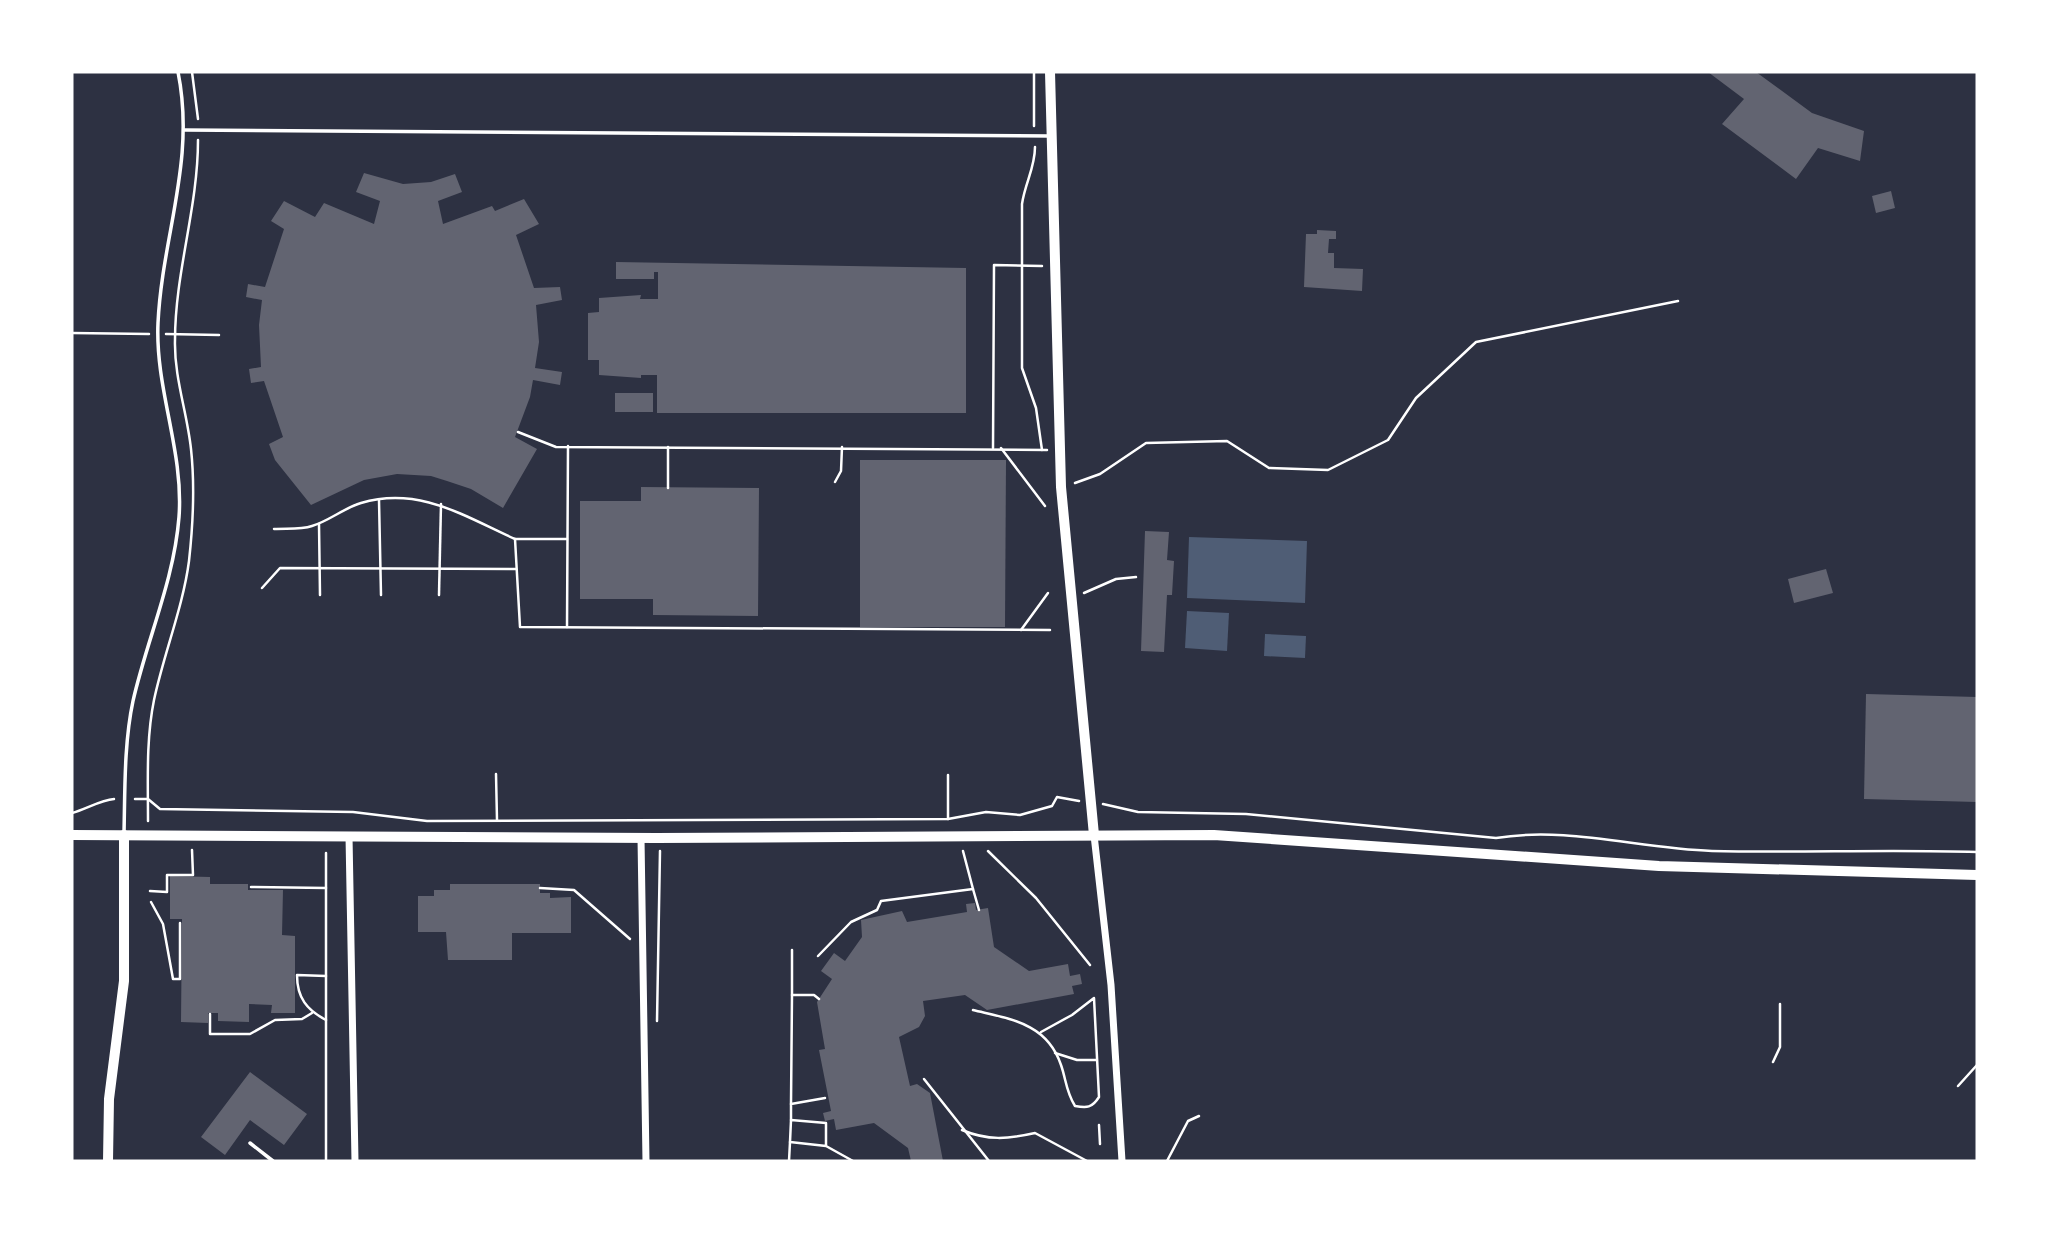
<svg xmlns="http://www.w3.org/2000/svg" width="2049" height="1233" viewBox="0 0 2049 1233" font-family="'IBM Plex Serif',serif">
<rect width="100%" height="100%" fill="#2d3142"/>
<g fill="#4f5d75">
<polygon points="1189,537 1307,541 1305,603 1187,598"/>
<polygon points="1187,611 1229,613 1227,651 1185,648"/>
<polygon points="1265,634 1306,636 1305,658 1264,656"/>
</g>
<g fill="#626471">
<polygon points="1708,72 1756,72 1812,113 1864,131 1860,161 1818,148 1796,179 1722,124 1744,99"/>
<polygon points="364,173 403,184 431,182 455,174 462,192 438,201 443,224 492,206 495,211 524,199 539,224 516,235 534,288 560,287 562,300 536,305 539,342 535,368 562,372 560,385 533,380 530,397 515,437 537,449 503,508 471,489 447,481 431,476 397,474 364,480 311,505 275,460 269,444 283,437 264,381 251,383 249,369 261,367 259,325 262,300 246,297 248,284 265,287 284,229 271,221 284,201 315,217 324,203 374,224 380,201 356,192"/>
<polygon points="1891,191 1895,208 1876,213 1872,196"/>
<polygon points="1317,230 1336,231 1336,239 1329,239 1328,253 1334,253 1334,268 1363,269 1362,291 1304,287 1306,234 1317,234"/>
<polygon points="616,262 966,268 966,413 657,413 657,375 641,375 641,378 599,375 599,360 588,360 588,313 599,312 599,298 641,295 640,299 658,299 658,272 654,272 654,279 616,279"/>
<rect x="615" y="393" width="38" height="19"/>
<polygon points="860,460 1006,460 1005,627 860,627"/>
<polygon points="641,487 759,488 758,616 653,615 653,599 580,599 580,501 641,501"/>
<polygon points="1145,531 1169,532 1167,560 1174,561 1172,595 1167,595 1164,652 1141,651"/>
<polygon points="1826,569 1833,593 1794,603 1788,579"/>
<polygon points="1866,694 1977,697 1977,802 1864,799"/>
<polygon points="170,876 210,877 210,884 248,884 248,890 283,890 282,935 295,936 295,1013 271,1013 272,1005 249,1004 249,1022 218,1021 218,1013 208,1013 208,1023 181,1022 182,919 170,919"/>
<polygon points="450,884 540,884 540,893 550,893 550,898 571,897 571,933 512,933 512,960 448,960 446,932 418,932 418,896 434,896 434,890 450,890"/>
<polygon points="975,903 976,910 988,908 994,947 1029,971 1068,964 1070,976 1080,974 1082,984 1072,986 1074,994 987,1010 965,995 923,1001 925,1016 919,1027 899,1037 910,1086 917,1084 930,1093 943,1161 911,1161 908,1148 874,1123 836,1130 834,1119 825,1121 823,1113 831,1111 819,1050 825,1049 817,1002 832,979 821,971 834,953 845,961 862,937 861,920 902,911 907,922 967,912 966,904"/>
<polygon points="250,1072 307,1114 284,1145 250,1120 225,1155 201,1137"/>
</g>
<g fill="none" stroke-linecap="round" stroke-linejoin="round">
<g stroke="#fff" stroke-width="2.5">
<polyline points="192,72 198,119"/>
<polyline points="1034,72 1034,126"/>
<path d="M1035,147C1035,168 1025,183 1022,204V368L1036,408L1042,450"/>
<polyline points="72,333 149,334"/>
<polyline points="166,334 219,335"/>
<polyline points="518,432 556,447 1047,450"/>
<polyline points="993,448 994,265 1042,266"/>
<polyline points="1001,448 1045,506"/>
<polyline points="835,482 841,471 842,447"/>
<polyline points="1075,483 1100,474 1146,443 1227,441 1269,468 1328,470 1388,440 1416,398 1476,342 1678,301"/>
<polyline points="668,488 668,447"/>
<polyline points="379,500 381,595"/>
<polyline points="319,524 320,595"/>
<path d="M274,529C286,528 300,530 312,526C329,521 344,508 361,503C419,486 464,516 515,539L520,627L1050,630"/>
<polyline points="515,539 567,539"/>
<polyline points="262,588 280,568 516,569"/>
<polyline points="1084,593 1116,579 1136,577"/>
<polyline points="439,595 441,504"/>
<polyline points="567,627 568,446"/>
<polyline points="1021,630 1048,593"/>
<polyline points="496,774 497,820"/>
<polyline points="135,799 148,799 160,809 353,812 427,821 948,819 986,812 1020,815 1052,806 1057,797 1079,801"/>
<path d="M1103,804L1138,812L1246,814L1496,838C1568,826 1640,849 1712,851C1801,853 1888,849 1977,852"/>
<path d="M72,813C86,809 101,800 114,799"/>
<polyline points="948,819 948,775"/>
<path d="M148,821C148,781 146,739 154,700C164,653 183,607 189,561C193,525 195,486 191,449C187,412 174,377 175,340C175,272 198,208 198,140"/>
<polyline points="988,851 1036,898 1090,965"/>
<polyline points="251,887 326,888 326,853"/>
<polyline points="540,888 574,890 630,939"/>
<polyline points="973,889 979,910"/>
<polyline points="150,891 167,892 167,875 193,875 192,850"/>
<polyline points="151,902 163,924 173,979 180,979 180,923"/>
<polyline points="818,956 851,922 877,910 881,901 973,889 963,851"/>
<polyline points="792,995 792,950"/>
<path d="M973,1010C1010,1019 1047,1023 1061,1065C1066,1079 1066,1092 1075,1106C1087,1108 1092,1108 1099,1097L1094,998L1072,1015L1041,1032"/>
<polyline points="210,1014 210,1034 250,1034 275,1020 302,1019 312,1013"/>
<path d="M326,1020C307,1010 297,998 297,975L326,976"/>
<polyline points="657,1021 660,851"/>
<polyline points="1055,1053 1077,1060 1096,1060"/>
<polyline points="1773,1062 1780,1047 1780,1004"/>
<polyline points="924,1079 989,1161"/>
<polyline points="1958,1086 1977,1065"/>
<polyline points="791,1104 792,995 814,995 819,999"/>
<polyline points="791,1120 791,1104 825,1098"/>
<polyline points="1099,1125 1100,1144"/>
<path d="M962,1130C988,1141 1008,1139 1035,1133L1087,1161"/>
<polyline points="826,1146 826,1123 791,1120 790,1142 826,1146 853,1161"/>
<polyline points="326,1161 326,888"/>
<polyline points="789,1161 790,1142"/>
<polyline points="1167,1161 1188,1121 1199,1116"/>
</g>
<g stroke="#fff" stroke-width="3.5">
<polyline points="184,130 1050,136"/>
<path d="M124,833C125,791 124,743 133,701C147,639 174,581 179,517C184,451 155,389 158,323C162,236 196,161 178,72"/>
<polyline points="250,1143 273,1161"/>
</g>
<g stroke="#fff" stroke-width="7">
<polyline points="1094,835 1111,985 1122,1161"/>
<polyline points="349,836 355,1161"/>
<polyline points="641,838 646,1161"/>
</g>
<g stroke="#fff" stroke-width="10">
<polyline points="1050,72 1061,487 1094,835"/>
<polyline points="108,1161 109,1099 124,981 124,835"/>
</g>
<polyline stroke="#fff" stroke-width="10" points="72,835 656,838 1214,835 1659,866 1977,875"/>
</g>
<rect width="2049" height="1233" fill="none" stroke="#ffffff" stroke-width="147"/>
</svg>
